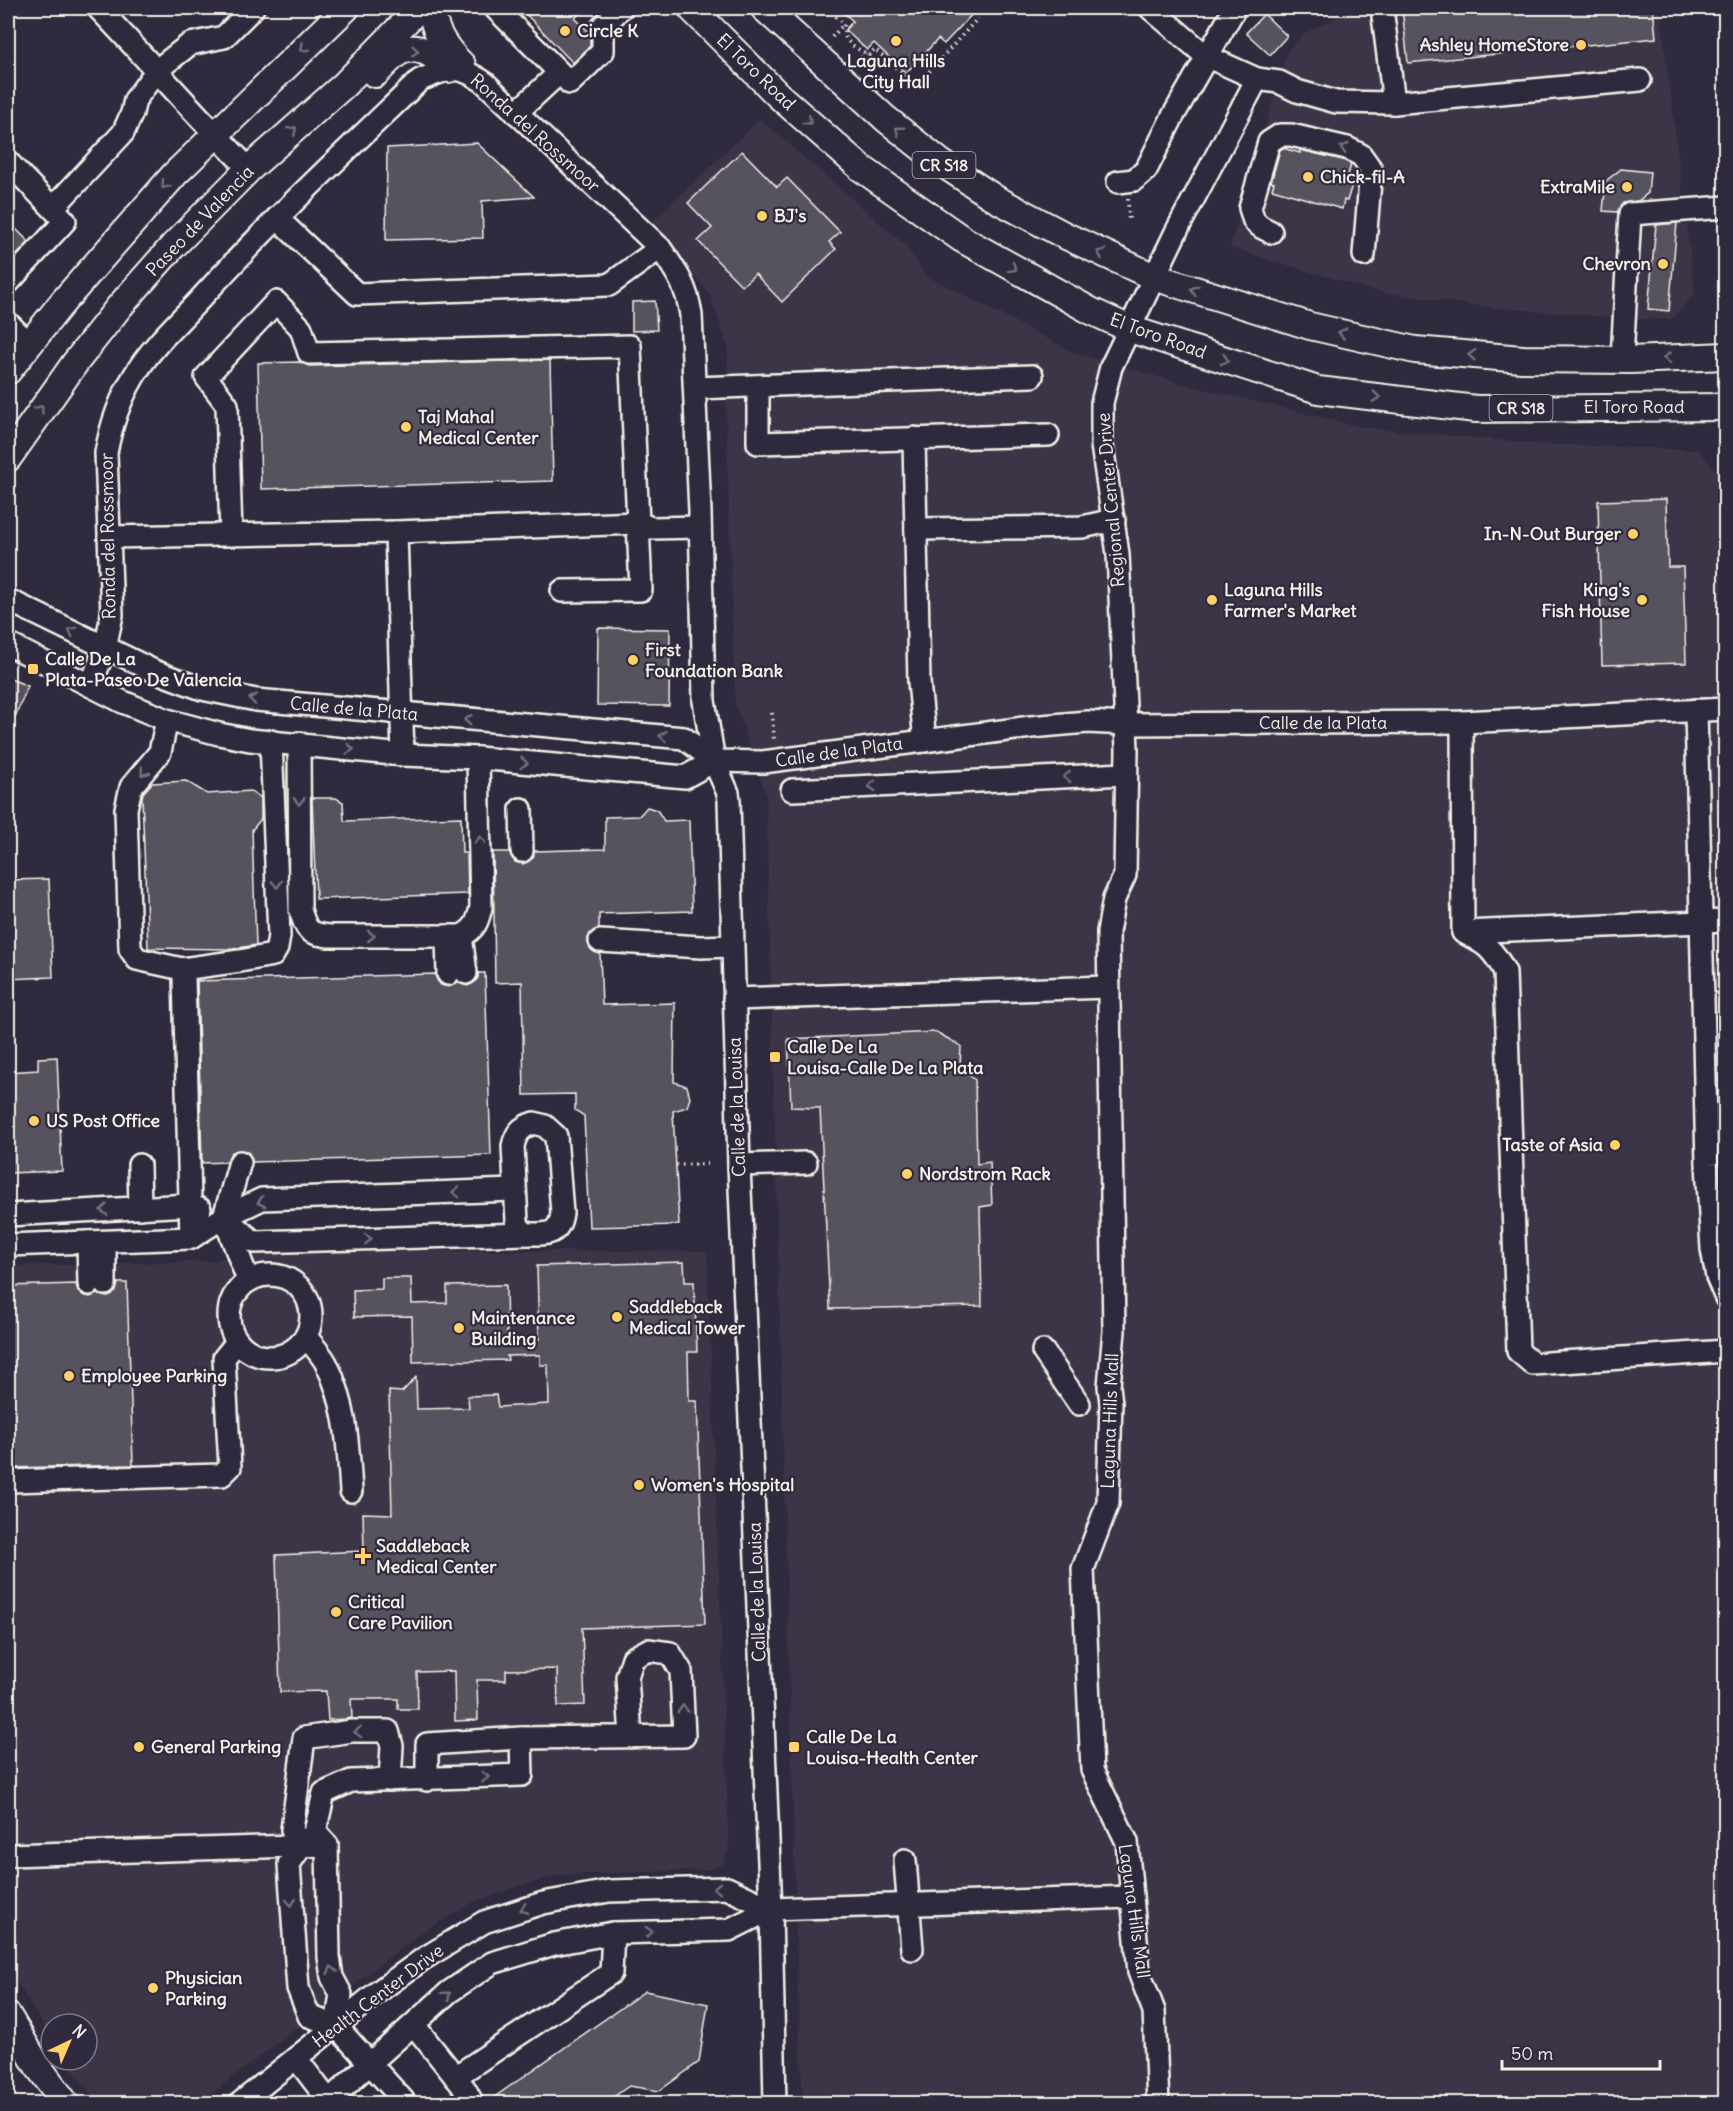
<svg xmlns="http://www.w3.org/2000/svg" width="1733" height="2111" viewBox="0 0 1733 2111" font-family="Delius,sans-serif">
<rect width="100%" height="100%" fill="#2f2a3d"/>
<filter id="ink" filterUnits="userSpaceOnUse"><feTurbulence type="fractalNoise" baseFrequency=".0167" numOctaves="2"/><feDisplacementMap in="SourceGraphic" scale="12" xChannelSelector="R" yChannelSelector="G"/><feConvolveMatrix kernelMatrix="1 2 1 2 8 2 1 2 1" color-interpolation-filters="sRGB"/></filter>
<g filter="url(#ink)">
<g fill="#3b3647">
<polygon points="1355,8 1660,8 1695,293 1672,319 1633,319 1487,307 1379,292 1230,248 1287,52 1302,35"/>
<polygon points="760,119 905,245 925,275 1073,352 1179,383 1361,427 1538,444 1698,450 1718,473 1726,523 1725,2103 803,2103 797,1967 766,796 735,702 726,409 728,347 710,295 651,223"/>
<polygon points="284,1251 707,1251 729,1847 722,1865 707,1870 560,1875 518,1886 472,1903 422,1932 199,2103 98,2103 66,2060 87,2060 87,2024 51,2024 51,2037 8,1968 8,1266 214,1261 246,1252"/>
</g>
<g fill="#56525f" stroke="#f4f1e8" stroke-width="1.5">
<polygon points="520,8 585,8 575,18 590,33 590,46 573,63"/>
<polygon points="838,8 978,8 944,44 938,39 906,73 874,43 867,50 845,30 853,21"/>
<polygon points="1402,8 1653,8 1656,38 1408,63"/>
<polygon points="1264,14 1287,36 1270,55 1246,33"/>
<polygon points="477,143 534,197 482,201 483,238 386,240 387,148"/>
<polygon points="1283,148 1300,153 1300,150 1343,160 1351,164 1348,176 1354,178 1347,201 1344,200 1342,209 1272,189 1274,183 1271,182 1280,150"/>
<polygon points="742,151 777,187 787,178 840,232 829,242 836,249 782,302 755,274 742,286 698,241 712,228 688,203"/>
<polygon points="1621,169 1650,172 1648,193 1638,201 1623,203 1617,212 1603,211 1606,181"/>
<polygon points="8,221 29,242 8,265"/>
<polygon points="1677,223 1669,311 1648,309 1656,225"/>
<polygon points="655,301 657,330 632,331 632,302"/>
<polygon points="550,360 553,481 261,489 258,363 300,362 309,366"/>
<polygon points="1666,499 1668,567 1683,567 1686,663 1602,665 1598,501"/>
<polygon points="598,628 670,629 669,706 597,705"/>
<polygon points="8,678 28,686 8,734"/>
<polygon points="186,781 207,794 251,791 261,798 261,819 252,830 256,945 232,949 148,948 142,797 143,793 152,783"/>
<polygon points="312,798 336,798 343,802 344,821 461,817 462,853 467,853 468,894 316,899"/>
<polygon points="647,807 657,810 664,821 689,820 692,911 599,914 599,929 590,934 587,941 593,951 600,954 602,1005 675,1003 674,1082 687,1086 690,1098 687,1107 673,1111 679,1225 589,1227 584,1116 575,1110 575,1094 524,1095 522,982 495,983 493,852 509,852 515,862 523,864 533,858 535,851 605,849 605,817 639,816"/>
<polygon points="49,879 53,977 8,979 8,880"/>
<polygon points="478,973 485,973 491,1155 252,1162 249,1153 238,1150 231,1153 227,1162 202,1163 197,981 435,974 437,980 441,985 449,987 457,982 467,986 473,983 478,978"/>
<polygon points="936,1032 961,1046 960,1067 975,1080 977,1164 990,1162 992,1205 980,1207 982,1306 830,1309 820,1108 791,1107 788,1039"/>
<polygon points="57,1057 62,1171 8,1173 8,1072 38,1070 38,1058"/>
<polygon points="684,1262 685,1282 694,1282 697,1352 688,1352 689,1401 697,1401 705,1624 582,1628 585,1705 558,1706 557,1669 506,1670 506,1680 477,1680 478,1720 455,1721 454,1671 417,1672 418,1709 398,1709 398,1699 351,1699 352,1718 345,1719 328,1720 326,1691 280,1692 276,1555 364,1551 363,1513 392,1514 389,1391 402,1392 416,1377 417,1409 469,1408 468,1396 496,1395 498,1407 549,1404 548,1365 540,1365 540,1355 507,1356 508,1360 413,1362 412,1316 354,1317 353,1290 382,1289 382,1278 411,1278 412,1304 447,1303 447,1286 506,1285 507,1340 539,1339 537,1266"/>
<polygon points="118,1283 127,1283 133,1465 8,1468 8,1286 76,1284 78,1291 83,1295 90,1297 97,1294 106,1297 116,1291"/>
<polygon points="645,1991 708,2004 699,2062 659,2091 629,2086 605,2103 486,2103"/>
</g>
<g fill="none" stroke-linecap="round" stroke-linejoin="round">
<defs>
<g id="minor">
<path d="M98,8C149,61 197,117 249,169"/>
<polyline points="495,8 570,83 603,51 603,26 621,8"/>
<polyline points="1150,8 1206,56 1257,79 1279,82 1297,91 1336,102 1394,103 1640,80"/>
<polyline points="1382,8 1394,103"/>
<polyline points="516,113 559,73"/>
<polyline points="8,162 65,221 8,283"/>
<polyline points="1118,182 1134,180 1146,170 1173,116 1235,8"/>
<polyline points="53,208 123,133 132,113 135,100 157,70 190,44 224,37 253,8"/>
<polyline points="277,218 357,294 609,285 660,248"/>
<polyline points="1271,232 1261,227 1254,221 1250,208 1269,142 1280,135 1291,135 1347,148 1361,155 1371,169 1364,255"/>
<polyline points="8,323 29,344"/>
<polyline points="1622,359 1630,214 1726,207"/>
<polyline points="758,386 758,443 1048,435"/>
<polyline points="695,388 1032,376"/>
<polyline points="914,438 919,682 925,741"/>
<polyline points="916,529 1082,527 1114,520"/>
<polyline points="396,532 403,755"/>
<polyline points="231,535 227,405 206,377 276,302 301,328 309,353 630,346 641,590 562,591"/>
<polyline points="109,537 396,532 639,523 651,528 700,527"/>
<polyline points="8,600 154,671 202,689 256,700 684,738 714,761"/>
<polyline points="8,644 123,702 167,720 219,734 250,740 403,755 478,758 685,777 714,761 763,762 1031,727 1087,722 1127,724 1462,722 1726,709"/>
<path d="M91,685L105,648L112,615L106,453C111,425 119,401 134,376C151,347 179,322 202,297C271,221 346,151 420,80C451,68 455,63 484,82L660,248C676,271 687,286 691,315L700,512L704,701L714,761L728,793L729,800L739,1165L771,1909L775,2104"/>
<polyline points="1696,710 1707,1164 1712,1249 1717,1277 1726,1298"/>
<polyline points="167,720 160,752 131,787 126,809 130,949 137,959 182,969 240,961 273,955 277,948 279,936 271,741"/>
<polyline points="1462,722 1463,932"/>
<path d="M299,743L300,910C307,931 307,933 329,936H461C475,930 478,921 481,907L478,758"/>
<polyline points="792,790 1125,774"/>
<polyline points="521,809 522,851"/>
<path d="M1463,932C1486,944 1493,949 1505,972L1518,1351L1533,1364L1726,1351"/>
<polyline points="1464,932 1726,921"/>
<polyline points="447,936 448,974"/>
<polyline points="461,936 466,973"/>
<polyline points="600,941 701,947 732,946"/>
<polyline points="182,969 184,977 191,1238"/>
<polyline points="734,999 1108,987"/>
<path d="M534,1123L545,1126L556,1136L562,1213C559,1236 546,1234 527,1234L519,1228L517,1221L513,1146C516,1133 521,1127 534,1123Z"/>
<polyline points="240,1162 224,1217 248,1280"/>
<polyline points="139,1165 140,1208"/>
<polyline points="739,1165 806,1163"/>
<polyline points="514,1190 262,1199 224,1217 254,1242 527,1234"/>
<polyline points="8,1215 189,1205 200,1209"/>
<polyline points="88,1242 89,1284"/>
<polyline points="8,1245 191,1238 224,1217"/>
<circle cx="270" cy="1316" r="41"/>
<polyline points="105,1284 105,1242"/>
<path d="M306,1337C313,1345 321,1354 326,1363C347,1404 348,1447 351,1491"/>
<polyline points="1043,1351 1079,1404"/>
<polyline points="8,1481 222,1475 230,1467 224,1358 237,1342"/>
<polyline points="521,1738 684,1736 681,1671 670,1653 648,1650 633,1658 627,1677 631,1737"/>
<polyline points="318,1835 327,1845 329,1957 332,1977 341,1994 336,2026"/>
<polyline points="301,1847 292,1830 304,1738 352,1731 388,1731 392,1746 390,1780"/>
<polyline points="8,1855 327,1845"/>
<polyline points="905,1860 912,1949"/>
<polyline points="414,2025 465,2089 473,2104"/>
<polyline points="296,2058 331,2104"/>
<polyline points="455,2077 611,1973 613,1933"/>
<polyline points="239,2104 379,1991 423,1959 484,1922 543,1903 609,1891 727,1888 771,1909"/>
<polyline points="325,2104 449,1992 492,1963 554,1944 613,1933 729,1930 771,1909 1132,1897"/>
<polyline points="404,2104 403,2100 336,2026 309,2016 298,1988 289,1864 301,1847 315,1832 324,1793 351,1781 522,1775 521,1738 427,1744 427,1780"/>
<polyline points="1158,2104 1154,2011 1139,1972 1127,1842 1092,1770 1083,1569 1108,1503 1111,1403 1109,1386 1114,1331 1108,932 1114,899 1125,875 1127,749 1118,554 1102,445 1102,403 1111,367 1176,232 1257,79"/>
</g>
<g id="major">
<path d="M431,8C434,32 445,48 462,65"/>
<polyline points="691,8 779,96 861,168 962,239 1091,311 1130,329 1318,390 1476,409 1726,407"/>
<polyline points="764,8 886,119 940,162 996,199 1064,235 1154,277 1310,326 1415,350 1522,359 1631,360 1726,356"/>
<path d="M375,74C382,68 392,55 401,51C420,43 437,57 449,69"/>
<polyline points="8,371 62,303 175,174 346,8"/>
<polyline points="8,458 75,363 119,307 173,246 249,169 344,85 419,8"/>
<polyline points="8,2016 37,2065 66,2104"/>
</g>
</defs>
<use href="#minor" stroke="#f4f1e8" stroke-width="26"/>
<use href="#major" stroke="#f4f1e8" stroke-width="30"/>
<g stroke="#f4f1e8" stroke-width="4" stroke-dasharray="1.5 4.5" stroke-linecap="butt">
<path d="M827,8L844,24C842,43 855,47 869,55L875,49L916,86L978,18"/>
<polyline points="832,37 843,25"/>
<polyline points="857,62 866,53"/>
<polyline points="1128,199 1129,223"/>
<polyline points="772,713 774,740"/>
<polyline points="676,1165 707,1164"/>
</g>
<use href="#minor" stroke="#2f2a3d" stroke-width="21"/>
<use href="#major" stroke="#2f2a3d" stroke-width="26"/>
</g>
<defs><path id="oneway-chevron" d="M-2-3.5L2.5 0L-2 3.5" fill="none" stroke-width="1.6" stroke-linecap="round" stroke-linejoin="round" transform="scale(1.5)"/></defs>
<g stroke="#747079">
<use href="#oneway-chevron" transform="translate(304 48) rotate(136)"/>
<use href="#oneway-chevron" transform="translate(415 51) rotate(4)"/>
<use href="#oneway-chevron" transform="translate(808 121) rotate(41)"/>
<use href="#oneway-chevron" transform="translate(293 130) rotate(-42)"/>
<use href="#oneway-chevron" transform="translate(899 130) rotate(-142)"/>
<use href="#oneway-chevron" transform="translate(1344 148) rotate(-162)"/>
<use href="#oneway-chevron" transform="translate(165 185) rotate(131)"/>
<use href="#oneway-chevron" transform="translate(1101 253) rotate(-155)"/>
<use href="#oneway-chevron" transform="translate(1013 268) rotate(29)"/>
<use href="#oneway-chevron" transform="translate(1194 290) rotate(-163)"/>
<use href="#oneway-chevron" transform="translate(1342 333) rotate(-167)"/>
<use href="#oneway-chevron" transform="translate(1472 355) rotate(-175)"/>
<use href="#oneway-chevron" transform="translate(1667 358) rotate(178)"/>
<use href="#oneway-chevron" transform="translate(1225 360) rotate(18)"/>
<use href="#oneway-chevron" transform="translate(1376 397) rotate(7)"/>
<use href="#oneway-chevron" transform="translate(40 409) rotate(-54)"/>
<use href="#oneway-chevron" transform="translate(72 631) rotate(-154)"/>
<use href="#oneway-chevron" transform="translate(253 699) rotate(-171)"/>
<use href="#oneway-chevron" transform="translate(468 720) rotate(-175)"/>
<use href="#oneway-chevron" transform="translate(663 736) rotate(-175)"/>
<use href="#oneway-chevron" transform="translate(350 749) rotate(6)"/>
<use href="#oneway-chevron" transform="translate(524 763) rotate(5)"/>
<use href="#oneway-chevron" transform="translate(144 772) rotate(129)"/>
<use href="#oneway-chevron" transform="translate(1067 777) rotate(177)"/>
<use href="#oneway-chevron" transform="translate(872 786) rotate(177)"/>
<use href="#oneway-chevron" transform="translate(299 801) rotate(90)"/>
<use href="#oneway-chevron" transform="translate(480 840) rotate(-91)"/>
<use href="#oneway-chevron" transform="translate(277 884) rotate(88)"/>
<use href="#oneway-chevron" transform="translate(371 936)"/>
<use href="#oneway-chevron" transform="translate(456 1192) rotate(178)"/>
<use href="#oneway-chevron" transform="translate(261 1202) rotate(165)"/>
<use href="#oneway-chevron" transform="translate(104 1210) rotate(177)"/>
<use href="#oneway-chevron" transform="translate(368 1239) rotate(-2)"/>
<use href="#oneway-chevron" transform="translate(683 1709) rotate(-93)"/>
<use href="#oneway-chevron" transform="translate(358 1732) rotate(178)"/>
<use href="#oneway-chevron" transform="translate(485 1777) rotate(-3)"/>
<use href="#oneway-chevron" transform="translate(717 1888) rotate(179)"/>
<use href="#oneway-chevron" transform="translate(291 1902) rotate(87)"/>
<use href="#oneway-chevron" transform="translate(524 1909) rotate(162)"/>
<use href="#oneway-chevron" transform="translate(649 1932) rotate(-2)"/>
<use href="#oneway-chevron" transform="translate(332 1970) rotate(-102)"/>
<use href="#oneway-chevron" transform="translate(447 1995) rotate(-40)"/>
</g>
</g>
<g fill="#ffd166" stroke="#2f2a3d" stroke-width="2">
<circle cx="565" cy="31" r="6"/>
<circle cx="896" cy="41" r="6"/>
<circle cx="1581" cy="45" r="6"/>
<circle cx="1308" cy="177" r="6"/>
<circle cx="1627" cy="187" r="6"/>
<circle cx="762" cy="216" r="6"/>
<circle cx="1663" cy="264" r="6"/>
<circle cx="406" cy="427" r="6"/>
<circle cx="1633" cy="534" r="6"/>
<circle cx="1212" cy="600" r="6"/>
<circle cx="1642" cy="600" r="6"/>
<circle cx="633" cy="660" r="6"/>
<rect x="27" y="663" width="12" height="12" rx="3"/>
<rect x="769" y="1051" width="12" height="12" rx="3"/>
<circle cx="34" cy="1121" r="6"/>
<circle cx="1615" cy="1145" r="6"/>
<circle cx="907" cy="1174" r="6"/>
<circle cx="617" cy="1317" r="6"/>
<circle cx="459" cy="1328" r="6"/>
<circle cx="69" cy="1376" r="6"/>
<circle cx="639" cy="1485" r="6"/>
<path d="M360 1547h6v6h6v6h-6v6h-6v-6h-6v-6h6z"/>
<circle cx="336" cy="1612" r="6"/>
<circle cx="139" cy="1747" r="6"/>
<rect x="788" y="1741" width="12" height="12" rx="3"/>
<circle cx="153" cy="1988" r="6"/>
</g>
<g text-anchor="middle" stroke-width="4.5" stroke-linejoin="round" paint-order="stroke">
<g fill="#2f2a3d" stroke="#b9b5b5" stroke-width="1.5">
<rect x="912.5" y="152" width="63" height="26" rx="4.5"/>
<rect x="1489.5" y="395" width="63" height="26" rx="4.5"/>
</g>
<g font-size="16" font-weight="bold" fill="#f4f1e8">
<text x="944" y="171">CR S18</text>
<text x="1521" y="414">CR S18</text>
</g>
<g font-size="18" font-weight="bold" fill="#f4f1e8" stroke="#2f2a3d" text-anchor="start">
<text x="577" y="37">Circle K</text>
<text x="1569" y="51" text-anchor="end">Ashley HomeStore</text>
<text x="896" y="67" text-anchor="middle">Laguna Hills<tspan x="896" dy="21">City Hall</tspan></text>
<text x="1320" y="183">Chick-fil-A</text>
<text x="1615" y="193" text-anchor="end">ExtraMile</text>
<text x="774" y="222">BJ's</text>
<text x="1651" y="270" text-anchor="end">Chevron</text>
<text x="418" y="423">Taj Mahal<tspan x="418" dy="21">Medical Center</tspan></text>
<text x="1621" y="540" text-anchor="end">In-N-Out Burger</text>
<text x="1224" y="596">Laguna Hills<tspan x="1224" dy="21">Farmer's Market</tspan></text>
<text x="1630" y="596" text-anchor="end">King's<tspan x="1630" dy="21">Fish House</tspan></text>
<text x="645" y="656">First<tspan x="645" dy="21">Foundation Bank</tspan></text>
<text x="45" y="665">Calle De La<tspan x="45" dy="21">Plata-Paseo De Valencia</tspan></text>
<text x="787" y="1053">Calle De La<tspan x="787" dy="21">Louisa-Calle De La Plata</tspan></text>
<text x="46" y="1127">US Post Office</text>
<text x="1603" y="1151" text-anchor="end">Taste of Asia</text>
<text x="919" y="1180">Nordstrom Rack</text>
<text x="629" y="1313">Saddleback<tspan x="629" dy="21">Medical Tower</tspan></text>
<text x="471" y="1324">Maintenance<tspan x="471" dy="21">Building</tspan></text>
<text x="81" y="1382">Employee Parking</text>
<text x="651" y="1491">Women's Hospital</text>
<text x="376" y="1552">Saddleback<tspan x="376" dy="21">Medical Center</tspan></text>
<text x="348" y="1608">Critical<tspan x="348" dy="21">Care Pavilion</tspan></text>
<text x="806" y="1743">Calle De La<tspan x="806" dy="21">Louisa-Health Center</tspan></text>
<text x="151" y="1753">General Parking</text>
<text x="165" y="1984">Physician<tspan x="165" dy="21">Parking</tspan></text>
</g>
<g font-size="18" fill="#f4f1e8" stroke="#2f2a3d">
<text transform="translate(756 72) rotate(44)" y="6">El Toro Road</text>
<text transform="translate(535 133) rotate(42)" y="6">Ronda del Rossmoor</text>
<text transform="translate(200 221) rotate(-46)" y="6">Paseo de Valencia</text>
<text transform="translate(1158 336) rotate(20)" y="6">El Toro Road</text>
<text x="1634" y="413">El Toro Road</text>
<text transform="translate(1111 500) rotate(-95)" y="6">Regional Center Drive</text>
<text transform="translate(108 536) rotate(-91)" y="6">Ronda del Rossmoor</text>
<text transform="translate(354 709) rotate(5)" y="6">Calle de la Plata</text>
<text x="1323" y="729">Calle de la Plata</text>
<text transform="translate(839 752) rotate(-8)" y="6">Calle de la Plata</text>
<text transform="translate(737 1107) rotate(-92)" y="6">Calle de la Louisa</text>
<text transform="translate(1110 1421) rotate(-88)" y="6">Laguna Hills Mall</text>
<text transform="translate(757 1592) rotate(-92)" y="6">Calle de la Louisa</text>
<text transform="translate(1134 1911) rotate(82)" y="6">Laguna Hills Mall</text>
<text transform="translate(378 1996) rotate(-37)" y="6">Health Center Drive</text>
</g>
</g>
<rect width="1733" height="2111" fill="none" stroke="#2f2a3d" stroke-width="30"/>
<rect x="15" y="15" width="1703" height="2081" fill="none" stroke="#f4f1e8" stroke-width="2" filter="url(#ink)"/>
<g transform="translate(69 2042) rotate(44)"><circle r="28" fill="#2f2a3d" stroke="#7e7a81" stroke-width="1.5"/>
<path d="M0-4.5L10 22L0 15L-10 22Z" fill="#ffd166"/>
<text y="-9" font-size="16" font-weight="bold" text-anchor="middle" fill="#f4f1e8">N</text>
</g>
<path d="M1502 2060v9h158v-9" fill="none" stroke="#f4f1e8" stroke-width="3"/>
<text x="1511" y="2060" font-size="18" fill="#f4f1e8" stroke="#2f2a3d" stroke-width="4.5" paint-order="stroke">50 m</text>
</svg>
